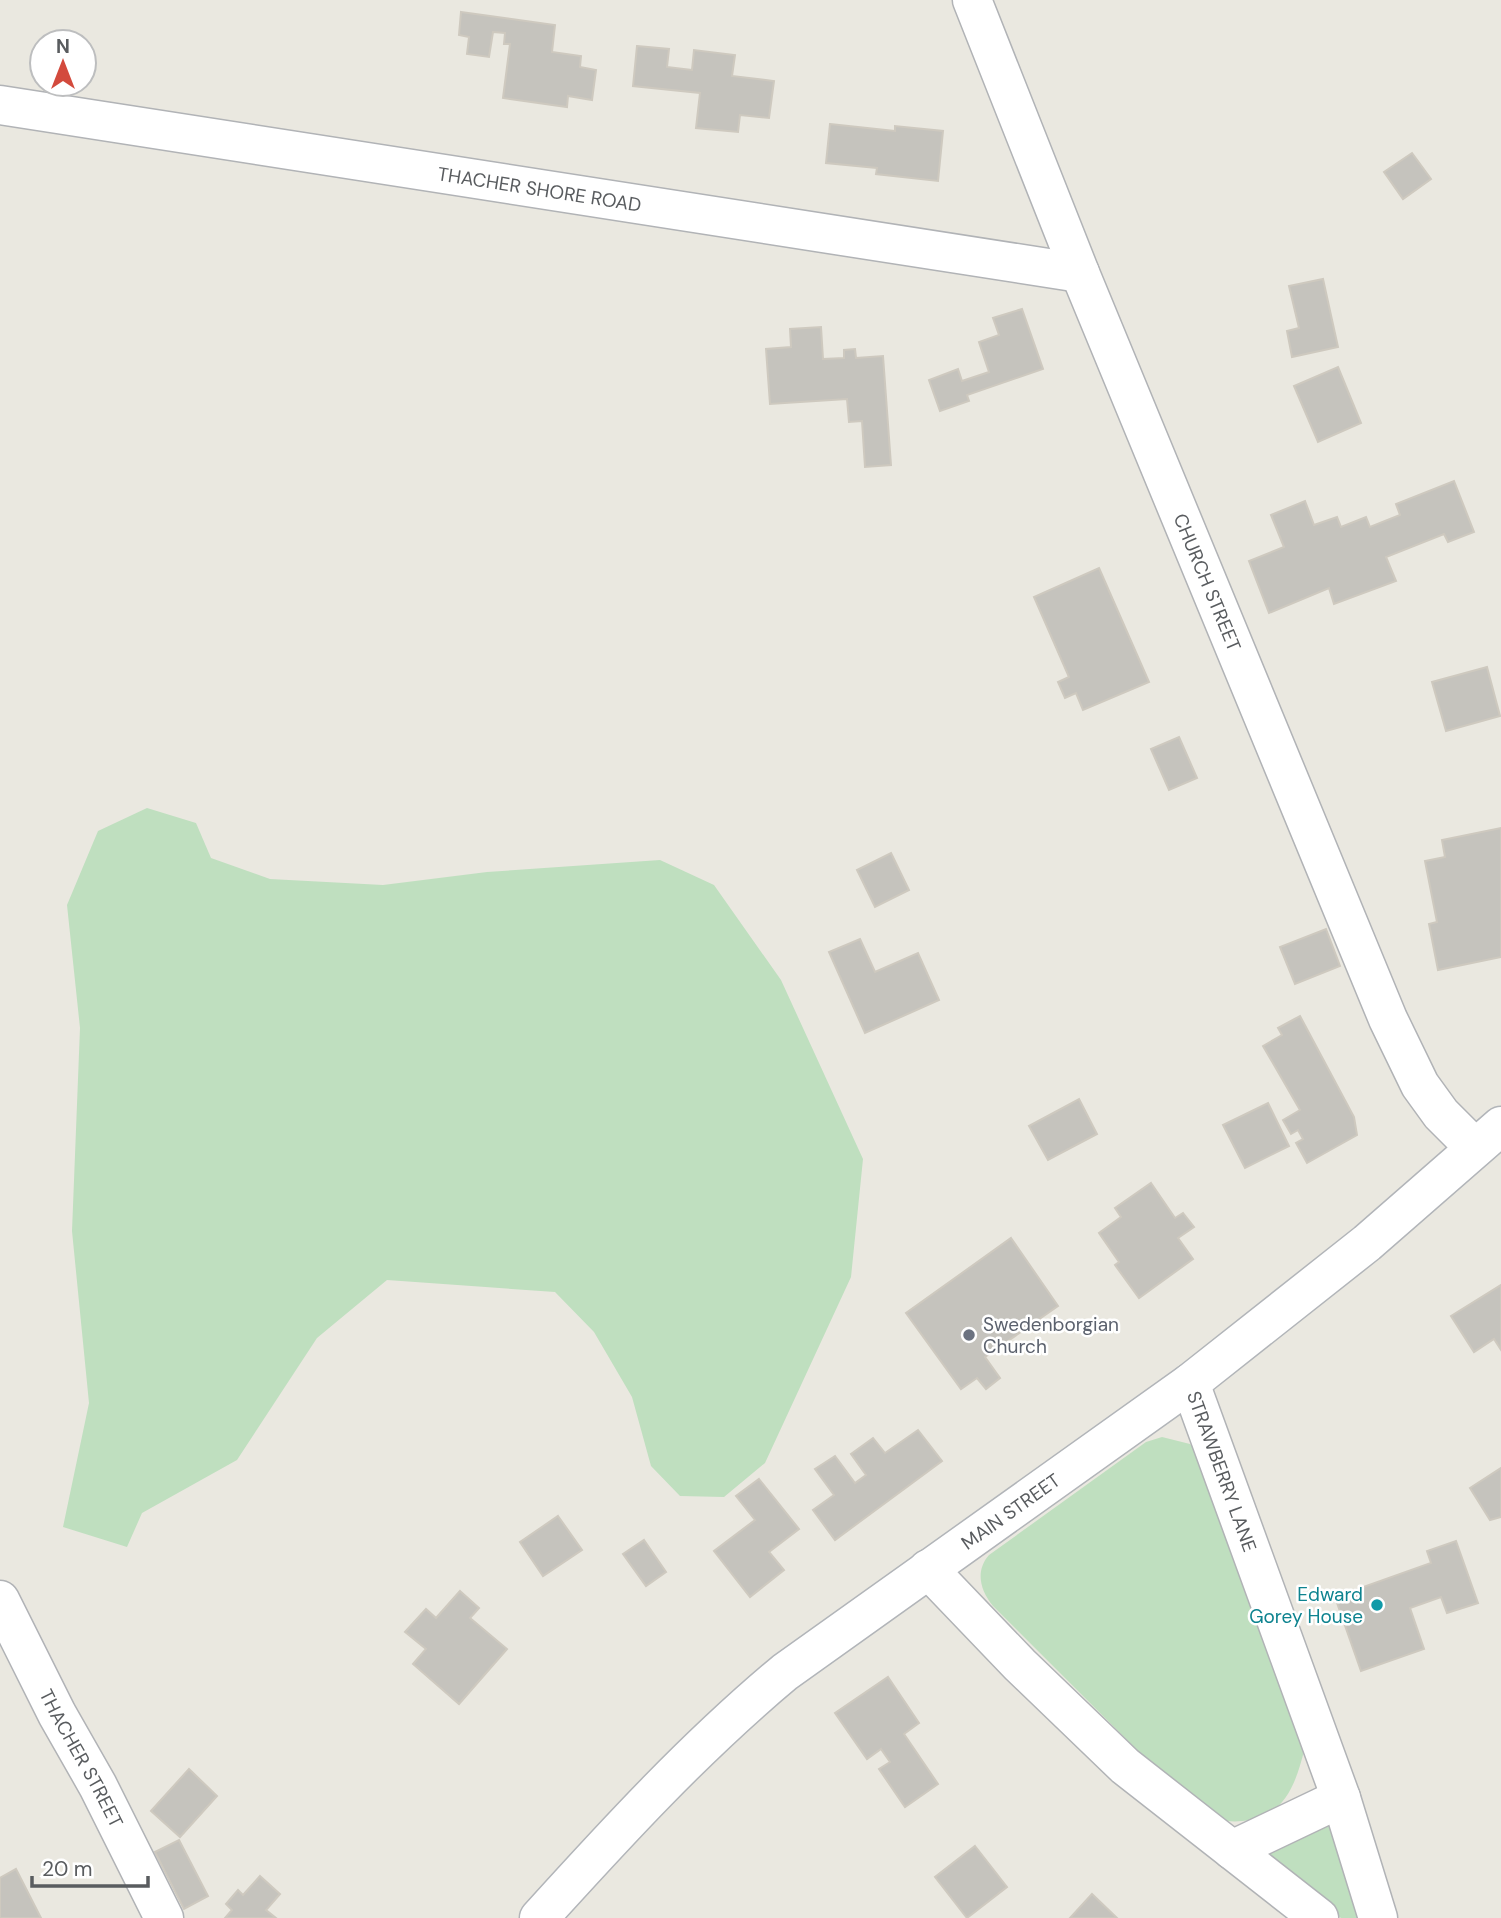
<svg xmlns="http://www.w3.org/2000/svg" width="1501" height="1918" viewBox="0 0 1501 1918" font-family="'DM Sans',sans-serif">
<rect width="100%" height="100%" fill="#eae8e0"/>
<g fill="#bfdfbf">
<polygon points="147,808 196,823 211,858 270,879 383,885 487,872 660,860 714,885 781,980 863,1159 851,1277 765,1463 724,1497 680,1496 651,1466 632,1397 594,1332 555,1292 387,1280 317,1338 237,1460 142,1513 127,1547 63,1527 89,1403 72,1231 80,1028 67,905 98,831"/>
<path d="M1162,1437L1190,1444L1200,1455L1304,1751C1296,1783 1285,1814 1250,1820C1239,1822 1227,1822 1217,1819C1205,1816 1194,1804 1185,1798L993,1606C980,1590 975,1571 989,1555L1146,1442Z"/>
<polygon points="1330,1823 1362,1918 1341,1918 1268,1861 1265,1851"/>
</g>
<g fill="#c5c3bd" stroke="#cec9bf" stroke-width="2">
<polygon points="461,12 555,25 552,52 581,56 580,67 596,70 592,100 568,96 567,107 503,98 510,44 504,44 505,33 493,32 489,57 467,54 469,37 459,35"/>
<polygon points="637,46 669,49 667,67 692,70 694,50 735,55 732,76 774,81 769,118 740,115 738,132 696,128 700,93 633,86"/>
<polygon points="830,124 895,131 895,126 943,131 938,181 876,174 877,168 826,163"/>
<polygon points="1412,153 1431,179 1403,199 1384,172"/>
<polygon points="1323,279 1338,347 1292,357 1287,331 1299,328 1289,286"/>
<polygon points="1022,309 1043,369 967,395 969,401 940,411 929,380 958,369 962,381 989,372 979,342 999,335 993,318"/>
<polygon points="821,327 823,359 844,358 844,350 855,349 856,358 883,356 891,465 865,467 862,421 849,422 847,399 770,404 766,349 791,347 790,329"/>
<polygon points="1338,367 1361,423 1318,442 1294,386"/>
<polygon points="1454,481 1474,532 1448,542 1444,534 1386,557 1396,581 1334,604 1329,588 1269,613 1249,561 1284,547 1271,515 1305,501 1314,525 1337,517 1341,527 1366,517 1370,527 1400,515 1396,504"/>
<polygon points="1099,568 1149,682 1083,710 1076,693 1065,698 1058,682 1069,677 1034,597"/>
<polygon points="1487,667 1500,716 1446,731 1432,682"/>
<polygon points="1179,737 1197,778 1169,790 1151,749"/>
<polygon points="1501,828 1501,957 1438,970 1429,924 1437,922 1425,861 1445,857 1442,840"/>
<polygon points="891,853 909,890 875,907 857,870"/>
<polygon points="1326,929 1340,966 1295,984 1280,947"/>
<polygon points="860,939 875,972 918,953 939,1000 865,1033 829,952"/>
<polygon points="1300,1016 1354,1117 1357,1135 1307,1163 1296,1143 1303,1139 1298,1130 1291,1134 1283,1120 1300,1110 1263,1046 1282,1035 1278,1028"/>
<polygon points="1079,1099 1097,1134 1048,1160 1029,1126"/>
<polygon points="1268,1103 1289,1146 1245,1168 1223,1125"/>
<polygon points="1151,1183 1175,1218 1183,1213 1194,1227 1178,1238 1193,1259 1139,1298 1115,1265 1119,1262 1099,1233 1121,1217 1115,1208"/>
<polygon points="1011,1238 1058,1306 985,1357 1000,1378 986,1389 977,1378 961,1389 906,1313"/>
<polygon points="1501,1285 1501,1350 1494,1339 1474,1352 1451,1316"/>
<polygon points="918,1430 942,1461 835,1540 813,1510 834,1495 815,1469 835,1456 855,1483 866,1475 851,1454 873,1438 885,1453"/>
<polygon points="1501,1468 1501,1517 1490,1520 1470,1488"/>
<polygon points="759,1479 799,1529 769,1552 784,1570 750,1597 714,1551 755,1520 736,1496"/>
<polygon points="558,1516 582,1550 543,1576 520,1542"/>
<polygon points="644,1540 666,1572 646,1586 623,1554"/>
<polygon points="1456,1541 1478,1603 1447,1613 1441,1597 1410,1608 1424,1649 1361,1671 1335,1597 1431,1563 1427,1551"/>
<polygon points="460,1591 479,1608 470,1618 507,1649 459,1704 413,1664 426,1649 405,1632 426,1609 436,1618"/>
<polygon points="888,1677 919,1723 904,1734 938,1784 905,1807 879,1769 890,1762 881,1749 867,1759 835,1713"/>
<polygon points="189,1769 217,1796 180,1837 151,1811"/>
<polygon points="179,1840 208,1896 184,1909 155,1852"/>
<polygon points="975,1846 1007,1887 967,1918 935,1877"/>
<polygon points="16,1869 41,1918 0,1918 0,1878"/>
<polygon points="260,1876 280,1894 266,1910 276,1918 225,1918 232,1910 226,1904 238,1890 243,1895"/>
<polygon points="1092,1894 1117,1918 1070,1918"/>
</g>
<g fill="none" stroke-linecap="round" stroke-linejoin="round">
<defs>
<g id="minor">
<path id="s1" d="M972,0L1080,273L1388,1019L1420,1085L1441,1114L1475,1148"/>
<path id="s2" d="M0,105L1080,273"/>
<path id="s3" d="M0,1600L57,1714L98,1786L164,1918"/>
<polyline points="1232,1850 1341,1798"/>
</g>
<g id="tertiary">
<path id="s4" d="M1190,1383L1341,1798L1378,1918"/>
<polyline points="928,1569 1020,1665 1125,1766 1319,1918"/>
</g>
<g id="secondary">
<path id="s5" d="M539,1918C617,1832 695,1747 785,1672L1190,1383L1367,1243L1501,1126"/>
</g>
</defs>
<use href="#minor" stroke="#b1b3b6" stroke-width="41"/>
<use href="#tertiary" stroke="#b1b3b6" stroke-width="41"/>
<use href="#secondary" stroke="#b2b5b9" stroke-width="41"/>
<use href="#minor" stroke="#fff" stroke-width="38"/>
<use href="#tertiary" stroke="#fff" stroke-width="38"/>
<use href="#secondary" stroke="#fff" stroke-width="38"/>
</g>
<circle fill="#6b7280" stroke="#fff" stroke-width="2.5" cx="969" cy="1335" r="7"/>
<circle fill="#0f9aa8" stroke="#fff" stroke-width="2.5" cx="1377" cy="1605" r="7"/>
<g text-anchor="middle" stroke-width="5" stroke-linejoin="round" paint-order="stroke">
<g font-size="19" fill="#595c5f" stroke="#fff">
<text dy="7" stroke="none"><textPath href="#s2" startOffset="546">THACHER SHORE ROAD</textPath></text>
<text dy="7" stroke="none"><textPath href="#s1" startOffset="628">CHURCH STREET</textPath></text>
<text dy="7" stroke="none"><textPath href="#s4" startOffset="94">STRAWBERRY LANE</textPath></text>
<text dy="7" stroke="none"><textPath href="#s5" startOffset="625">MAIN STREET</textPath></text>
<text dy="7" stroke="none"><textPath href="#s3" startOffset="178">THACHER STREET</textPath></text>
</g>
<g font-size="19" fill="#5b616d" stroke="#fff" text-anchor="start">
<text x="983" y="1331">Swedenborgian<tspan x="983" dy="22">Church</tspan></text>
</g>
<g font-size="19" fill="#0d838f" stroke="#fff" text-anchor="end">
<text x="1363" y="1601">Edward<tspan x="1363" dy="22">Gorey House</tspan></text>
</g>
</g>
<g transform="translate(63 63)"><circle r="33" fill="#ffffff" stroke="#bdbebf" stroke-width="2"/>
<path d="M0-5L12 26L0 18L-12 26Z" fill="#d34a3d"/>
<text y="-10" font-size="19" font-weight="bold" text-anchor="middle" fill="#595c5f">N</text>
</g>
<path d="M32 1876v10h116v-10" fill="none" stroke="#595c5f" stroke-width="3.5"/>
<text x="42" y="1876" font-size="21" fill="#595c5f" stroke="#ffffff" stroke-width="5" paint-order="stroke">20 m</text>
</svg>
